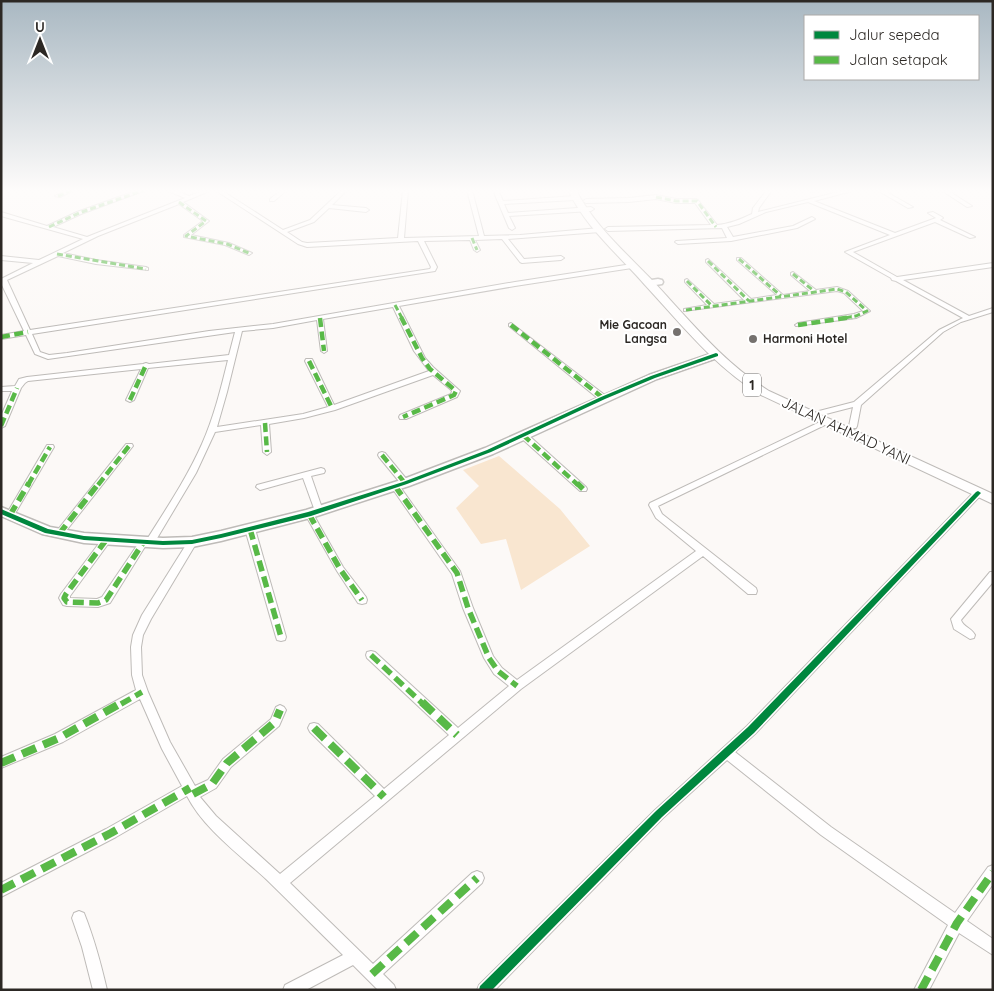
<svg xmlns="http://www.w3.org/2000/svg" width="994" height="991" viewBox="0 0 994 991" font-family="Quicksand,sans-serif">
<rect width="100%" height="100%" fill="#fcf9f7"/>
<polygon fill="#f9e6d0" points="499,456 560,509 590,546 521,590 506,539 481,544 456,508 479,486 463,470"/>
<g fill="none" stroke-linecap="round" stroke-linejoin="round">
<defs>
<g id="street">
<polygon points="67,190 74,190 60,197 55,196"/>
<path d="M138,190H146L81,214L53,227L87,237L185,198L166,190H173L189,196L205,190H212L183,202L209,221L191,235L229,243L252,253L249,255L225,245L184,237V235L203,221L179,204L98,236L63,253L96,260L146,267L148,268V270L96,264L58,256L7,280L30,330L430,269L431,267L418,241L307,247L298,244L215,190H221L283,230L310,220L342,190H347L332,205L366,208L369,210L366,212L329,208L314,222L287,232L302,242L307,243L398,238L403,190H408L404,238L479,236L467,190H472L484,236L520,235L600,228L603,230L600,232L508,239L524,259L561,256L564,258L561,260L522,263L520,262L502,239L475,240L480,250L477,252L474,250L470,240L424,241L437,267L435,271L32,334L40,352L49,355L67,353L209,331L273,324L515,282L632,264L635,266L632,268L515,286L399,306L425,358L433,367L460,391L457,397L406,419H400L399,417L400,415L451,394L452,391L450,389L433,375L335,410L304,418L269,424L271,452L267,455L263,452L261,425L215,432L196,473L153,545L150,546L146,545L110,603L98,607L67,606L63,605L59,598L61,594L103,538H109L111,540L70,596V598L97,599L102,597L140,541L143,540L146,541C166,509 187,478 202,444C214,417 221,388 228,360L148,368L134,400L130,402L126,400L141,369L28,381L25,383L21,388L5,426L1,428V416L12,391H1V387L15,386L19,379L27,377L143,364L146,363L149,364L229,355L235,332L48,359L35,354L26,335L1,339V335L24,331L1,283V279L33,263L1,260V256L39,260L83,239L1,216V212L47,226L77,212ZM393,307L414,351L429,371L334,405L313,361L312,359H306L305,361L328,407L303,414L217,427L227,392L242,331L273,328L317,320L321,351L324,353L327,351L323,319Z"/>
<polygon points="282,190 287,190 274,201 270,201 270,199"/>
<polygon points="493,190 498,190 503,201 575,196 578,198 575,200 504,204 508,213 591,207 594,209 591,211 509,216 515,228 512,230 509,228"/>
<path d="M767,190H772L759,208L758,212L846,190H856L814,201L895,233L936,218L928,213L933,212L942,217L943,218L940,220L975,237L970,238L935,222L853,252L897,277L993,263V267L903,280L969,316L993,308V312L961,322L943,332L861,405L857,426L856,428H850L849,426L853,407L822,415L818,413L819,411L854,402L939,330L963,318L896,281L892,280L891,278L845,252L890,235L808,202L766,212L739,224L727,227L733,237L793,226L812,217L815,219L797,228L731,241L678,244L675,242L676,241L727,238L722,228L608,231L605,229L608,227L711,225L695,203H676L656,199L629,202L586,203L583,201L586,199L629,198L656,195L676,199H696L698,200L717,225C730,224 741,219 752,214L753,208Z"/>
<polygon points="810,190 816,190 816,191 814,192"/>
<polygon points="877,190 883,190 913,207 908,208"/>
<polygon points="941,190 947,190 972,206 967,207"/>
<polygon points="737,258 741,258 783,295 810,291 791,275 791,273 793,272 816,290 837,287 848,291 870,311 856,318 796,326 795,325 798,323 854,314 863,311 844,293 837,291 684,311 684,309 707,305 685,282 685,280 687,279 714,304 744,300 706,262 706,260 708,259 751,299 777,295 737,260"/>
<polygon points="511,323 606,396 607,398 606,400 600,400 509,326 509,324"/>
<path d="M824,420H830L831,422L658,506L662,514L756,588L757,591L756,594H748L703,556L521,689L290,883L373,964L472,873L477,871L482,873L484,878L482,883L383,974L394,985L396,990H378L353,965L306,990H283L285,985L343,955C317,930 292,904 266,879C239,854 204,829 187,796L116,837L1,897V883L106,829L182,786L162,749L140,699L63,742L1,768V757L55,734L136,690L132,675L131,647L133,635L142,615L189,540H195L197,542L151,619L143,635L141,647L142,675L148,692L170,742L195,786L208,780L223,759L271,719L276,707L280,705L284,707L286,710L279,726L231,767L216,788L200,797L216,816L280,874L375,796L310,732L308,728L310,724L314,723L318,724L384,789L449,735L367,658L366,655L367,652L371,651L375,652L458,728L509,686L494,674L484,658L463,608L452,574L392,488L391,486L392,484H398L460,571L473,608L493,656L502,668L517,680L696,551L656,518L649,505L650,503Z"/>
<polygon points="520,433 526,433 586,487 587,489 586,491 580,491 520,437 519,435"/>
<polygon points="126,444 132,444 133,446 62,536 56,536 54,534 56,532"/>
<polygon points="47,445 53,445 54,447 13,517 7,517 6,515"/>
<polygon points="382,452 385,453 408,481 409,483 408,485 402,485 379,457 378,455 379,453"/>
<polygon points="321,468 324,469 325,471 324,473 311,476 323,511 322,513 319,514 315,511 303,478 260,490 256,487 257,485"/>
<polygon points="978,490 981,491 982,493 981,495 755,734 735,752 831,827 955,913 988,867 993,865 993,884 967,921 993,939 993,955 959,933 929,990 914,990 948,925 821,835 727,760 663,818 495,990 477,990 479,985 655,810 747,726 975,491"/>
<polygon points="309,511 312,512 343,567 366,597 367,600 366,603 362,604 358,603 337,571 305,514"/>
<polygon points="250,526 255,529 286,637 285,640 281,641 277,640 276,637 245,529"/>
<path d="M990,572H993V582L961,620C963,627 972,628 975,635L974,638L970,639L954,629L951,619Z"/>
<path d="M79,911L84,913C94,938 101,964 107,990H93L82,947L72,918L74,913Z"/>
</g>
<polygon id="secondary" points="716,352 721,355 720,357 657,379 493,454 409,486 314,517 221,541 192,547 163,548 84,543 42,534 1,516 1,507 50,527 84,533 163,538 192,537 221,531 306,510 401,480 485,448 649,375"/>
<path id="primary" d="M568,190H576C594,225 623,250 650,278C688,318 721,361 769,391L993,494V504L761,395C714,366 682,325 645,285C618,254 586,228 568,190Z"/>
<polygon id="highway" points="658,279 662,280 663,282 662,284 649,286 644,283 645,281"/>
</defs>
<use href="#street" stroke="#bebbb8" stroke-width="2"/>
<use href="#secondary" stroke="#bebbb8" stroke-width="3"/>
<use href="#primary" stroke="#bebbb8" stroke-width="2"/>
<use href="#highway" stroke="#bebbb8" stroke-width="3"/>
<use href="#street" fill="#fffefe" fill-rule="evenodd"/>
<use href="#secondary" fill="#fffefe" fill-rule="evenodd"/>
<use href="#primary" fill="#fffefe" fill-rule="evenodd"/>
<use href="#highway" fill="#fffefe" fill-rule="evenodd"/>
<g stroke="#58b947" stroke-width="3" stroke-dasharray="6 3" stroke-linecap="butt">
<polyline points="58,196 72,190"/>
<polyline points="656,197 676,201 697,201 716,227"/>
<polyline points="179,202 206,221 186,236 227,244 249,253"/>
<polyline points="49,227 79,213 144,190"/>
<polyline points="472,238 477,250"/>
<polyline points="57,254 146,269"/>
<polyline points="739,259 781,296"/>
<polyline points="708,261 749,301"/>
<polyline points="793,274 814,291"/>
<polyline points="687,281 712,306"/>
<polyline points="395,305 402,318"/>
<polyline points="686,310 837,289 846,292 867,311 856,316 844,318"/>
</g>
<g stroke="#58b947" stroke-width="4.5" stroke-dasharray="9 4.5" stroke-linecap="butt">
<polyline points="401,317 422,358 430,369 456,391 454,395 403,417"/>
<polyline points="320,318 324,351"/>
<polyline points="511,325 603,398"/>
<polyline points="798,325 852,317"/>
<polyline points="1,337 28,332"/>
<polyline points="309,361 332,408"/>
<polyline points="130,400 146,365"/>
<polyline points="265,423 267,452"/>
<polyline points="1,426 17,388"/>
<polyline points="523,435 578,485"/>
<polyline points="382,455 405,483"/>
<polyline points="28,485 50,447"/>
<polyline points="98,485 129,446"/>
</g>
<g stroke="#58b947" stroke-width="5.5" stroke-dasharray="11 5.5" stroke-linecap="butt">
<polyline points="577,483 583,489"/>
<polyline points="395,486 457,573 468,608 489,658 498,671 517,686"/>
<polyline points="309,514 340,569 362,600"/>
<polyline points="10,515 29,483"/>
<polyline points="250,529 281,637"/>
<polyline points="59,534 99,483"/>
<polyline points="106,540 66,594 64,598 67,602 98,603 106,600 143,543"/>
<polyline points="371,655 423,704"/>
<polyline points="121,704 142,692"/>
</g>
<g stroke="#58b947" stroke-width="8" stroke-dasharray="15 8" stroke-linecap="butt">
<polyline points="422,702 457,735"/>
<polyline points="314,728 384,797"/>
<polyline points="1,763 59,738 123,702"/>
<polyline points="193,794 212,784 227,763 275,722 280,710"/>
<polyline points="1,890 111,833 190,788"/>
<polyline points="372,974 477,878"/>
<polyline points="921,990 957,923 993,872"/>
</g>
<defs>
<g id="cycleway">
<polygon points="716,353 718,354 718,356 655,378 605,399 491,452 407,484 311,516 221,538 192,544 163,545 84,540 45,533 1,514 1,509 48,529 84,536 163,541 192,540 221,534 308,512 403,482 487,450 601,397 651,376"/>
<polygon points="978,491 981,493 980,494 754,733 662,817 492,990 479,990 480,986 656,811 748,727 976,492"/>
</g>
</defs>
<use href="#cycleway" stroke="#fff" stroke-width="3"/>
<use href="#cycleway" fill="#00873e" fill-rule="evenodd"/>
</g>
<linearGradient id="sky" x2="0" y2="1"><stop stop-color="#a9b8c2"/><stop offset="0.58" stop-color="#fefcfb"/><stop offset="1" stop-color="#fefcfb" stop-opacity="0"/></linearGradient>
<rect width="994" height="329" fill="url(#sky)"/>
<g fill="#75716e" stroke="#fff" stroke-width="2">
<circle cx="677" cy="332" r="5"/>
<circle cx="753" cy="339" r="5"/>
</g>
<g text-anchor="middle" stroke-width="4" stroke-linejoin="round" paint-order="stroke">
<g font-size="12" font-weight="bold" fill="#2c2824" stroke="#fff" text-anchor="end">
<text x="667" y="329">Mie Gacoan<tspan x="667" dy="14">Langsa</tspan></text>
<text x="763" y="343" text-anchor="start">Harmoni Hotel</text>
</g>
<rect fill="#fff" stroke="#6b6866" stroke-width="1" x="743" y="373.5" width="18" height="23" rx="4"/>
<g font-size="14" font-weight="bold" fill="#2c2824">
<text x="752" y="390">1</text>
</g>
<g font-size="15" fill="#2c2824" stroke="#fff">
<text transform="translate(846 431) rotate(25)" y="5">JALAN AHMAD YANI</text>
</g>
</g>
<rect width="994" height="991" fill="none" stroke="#2c2824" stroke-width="5"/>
<rect x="804" y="15" width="175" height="65" fill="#ffffff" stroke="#aba9a7"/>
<rect x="814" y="31" width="25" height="8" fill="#00873e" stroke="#aba9a7"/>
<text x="849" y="40" font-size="15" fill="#2c2824">Jalur sepeda</text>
<rect x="814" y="56" width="25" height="8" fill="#58b947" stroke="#aba9a7"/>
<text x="849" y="65" font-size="15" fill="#2c2824">Jalan setapak</text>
<g transform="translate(40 40)" stroke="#ffffff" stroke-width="4" paint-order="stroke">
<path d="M0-4L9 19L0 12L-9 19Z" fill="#2c2824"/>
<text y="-8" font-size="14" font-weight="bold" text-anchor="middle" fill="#2c2824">U</text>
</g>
</svg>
